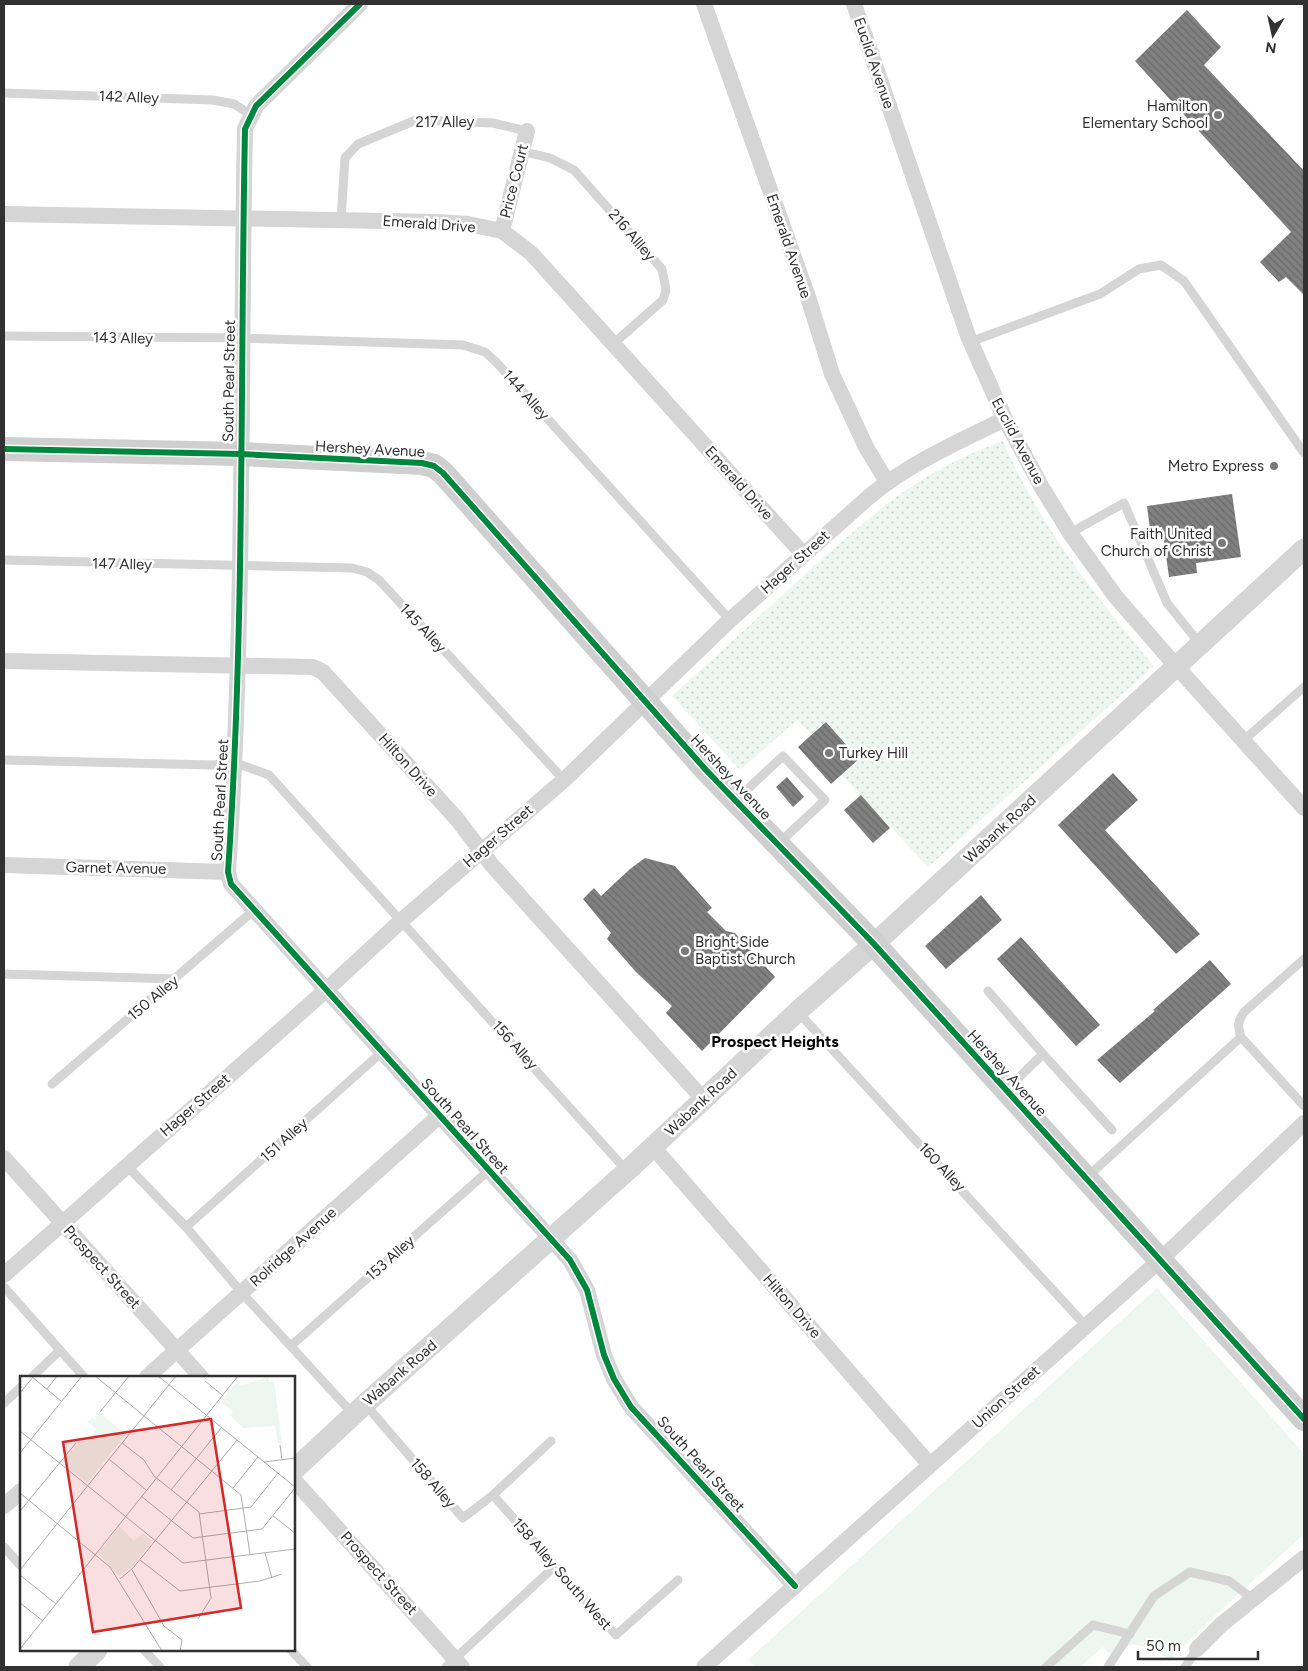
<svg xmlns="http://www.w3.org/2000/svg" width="1308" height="1671" viewBox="0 0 1308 1671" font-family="Figtree,sans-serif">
<defs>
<pattern id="grass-dots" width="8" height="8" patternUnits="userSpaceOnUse" patternTransform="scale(1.25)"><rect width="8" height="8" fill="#edf6f0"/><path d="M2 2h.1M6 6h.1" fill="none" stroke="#ccd3ce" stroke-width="1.8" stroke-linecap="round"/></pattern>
<pattern id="building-back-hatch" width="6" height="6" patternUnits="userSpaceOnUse" patternTransform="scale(1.25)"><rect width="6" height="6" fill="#808080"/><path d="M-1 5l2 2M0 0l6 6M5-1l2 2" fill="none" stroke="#696969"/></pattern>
</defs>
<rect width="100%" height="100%" fill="#fff"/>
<path fill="url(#grass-dots)" d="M1003,441C1039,525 1096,597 1154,666L928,867L842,775L860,759L826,721L811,734L797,720L740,770L672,696C714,658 756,619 798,581C867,519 914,473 1003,441Z"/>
<polygon fill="#edf6f0" points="1157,1288 1304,1454 1304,1534 1207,1623 1171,1659 1150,1648 1132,1644 1111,1655 1103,1647 1080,1667 755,1667 748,1660"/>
<g fill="url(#building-back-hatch)">
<polygon points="1187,10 1221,47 1204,65 1304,171 1304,295 1286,277 1279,282 1260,262 1291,232 1135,61"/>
<polygon points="1232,494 1241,557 1196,563 1197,573 1169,577 1162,527 1150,529 1147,506"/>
<polygon points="826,722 859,759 831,784 798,747"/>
<polygon points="1113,773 1138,800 1105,830 1200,934 1176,954 1058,825"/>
<polygon points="787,777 804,797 793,807 776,787"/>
<polygon points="861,795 890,828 873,843 844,810"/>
<polygon points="645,858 675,866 712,908 707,912 726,931 735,933 775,977 702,1051 666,1013 672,1006 636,972 607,939 611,933 583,899 594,888 601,896 630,869"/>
<polygon points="981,895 1002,920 946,969 925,946"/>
<polygon points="1021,937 1100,1025 1076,1046 997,959"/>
<polygon points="1210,960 1231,984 1120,1083 1097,1060 1155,1011 1153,1010"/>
</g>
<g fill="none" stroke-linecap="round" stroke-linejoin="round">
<g stroke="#d5d5d5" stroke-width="9">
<polyline points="4,93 213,100 234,104 250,114"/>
<polyline points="521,151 550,158 574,170 662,269 666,290 663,300 613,344"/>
<polyline points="341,220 345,158 358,144 416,120 493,123 527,131"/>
<polyline points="4,336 242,338 463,345 485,352 496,362 730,620"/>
<polyline points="970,342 1100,294 1139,269 1161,265 1184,281 1304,453"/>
<polyline points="1070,533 1124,503 1167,603 1200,644"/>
<polyline points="4,560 352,568 367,572 379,580 564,780"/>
<polyline points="1244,740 1304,687"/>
<polyline points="4,760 213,765 236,763 269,775 627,1171"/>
<polyline points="736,800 783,756 825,800 779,843"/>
<path d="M1304,959L1244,1012C1238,1021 1237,1027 1241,1037L1304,1106"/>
<polyline points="4,974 175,979"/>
<polyline points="988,991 1043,1054 1006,1090"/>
<polyline points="798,1012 1085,1325"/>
<polyline points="1043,1054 1112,1130"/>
<polyline points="52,1084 253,911"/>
<polyline points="126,1165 186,1227 242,1293 353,1414"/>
<polyline points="1086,1178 1241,1037"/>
<polyline points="186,1227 382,1052"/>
<polyline points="4,1287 84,1377"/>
<polyline points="292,1345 488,1171"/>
<polyline points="32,1377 60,1350"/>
<polyline points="4,1403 21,1387"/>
<polyline points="365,1404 463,1518 493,1495 551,1441"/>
<polyline points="493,1495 616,1635 678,1580"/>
<polyline points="4,1547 21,1566"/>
<polyline points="144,1650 160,1667"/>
<polyline points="291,1650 307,1667"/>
<polyline points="446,1667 555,1566"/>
<polyline points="1046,1667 1093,1625 1130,1634"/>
<polyline points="1108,1667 1154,1596 1190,1572 1229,1581 1253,1599"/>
<polyline points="1185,1667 1197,1649"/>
</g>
<g stroke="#d5d5d5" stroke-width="16">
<path d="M360,4L256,106L245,129C240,376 245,625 228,872L231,884L570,1260L587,1290L604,1355L614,1379L631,1407L795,1586"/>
<polyline points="704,4 808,297 832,374 866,447 887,482"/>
<polyline points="854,4 968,336 1005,419 1041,486 1070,533 1116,597 1176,666 1304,808"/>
<polyline points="4,214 437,222 468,224 502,231 531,253 803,554"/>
<polyline points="502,231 527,131"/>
<polyline points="4,661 313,667 323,672 457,819 491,864 704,1100"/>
<polyline points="4,865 228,872"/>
<polyline points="653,1147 930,1465"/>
<polyline points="4,1158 201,1377"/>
<path d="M4,1275L326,990L402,920L564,780L730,620L870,496C910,463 958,442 1005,419"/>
<polyline points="147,1377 438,1117"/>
<polyline points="294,1480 462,1667"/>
<polyline points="4,1506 21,1491"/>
<polyline points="1197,1649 1222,1624 1304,1558"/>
<polyline points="704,1667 1160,1260 1304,1123"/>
</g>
<g stroke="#d5d5d5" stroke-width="21">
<polyline points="294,1470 365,1404 627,1171 798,1011 874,944 1304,549"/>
<polyline points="79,1667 97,1650"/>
</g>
<polyline stroke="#cfcfcf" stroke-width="24" points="4,449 240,454 422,463 434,466 443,473 706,770 874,944 1304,1419"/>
<defs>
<g id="cycleway">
<path d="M360,4L256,106L245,129C240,376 245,625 228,872L231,884L570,1260L587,1290L604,1355L614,1379L631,1407L795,1586"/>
<polyline points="4,449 240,454 422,463 434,466 443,473 706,770 874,944 1304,1419"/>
</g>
</defs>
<use href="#cycleway" stroke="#fff" stroke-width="9"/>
<use href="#cycleway" stroke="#00873e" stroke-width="6"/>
</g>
<g fill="#797979" stroke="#fff" stroke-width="2">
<circle cx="1218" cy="115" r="5"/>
<circle cx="1274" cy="466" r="5"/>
<circle cx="1222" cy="543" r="5"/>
<circle cx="829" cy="753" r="5"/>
<circle cx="685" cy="951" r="5"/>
</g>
<g text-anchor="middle" stroke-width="5" stroke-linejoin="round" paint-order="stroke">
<g font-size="15" fill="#313131" stroke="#fff">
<text transform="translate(874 63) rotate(71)" y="5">Euclid Avenue</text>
<text transform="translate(129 97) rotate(2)" y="5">142 Alley</text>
<text x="445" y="127">217 Alley</text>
<text transform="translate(514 181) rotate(-76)" y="5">Price Court</text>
<text transform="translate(429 224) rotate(4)" y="5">Emerald Drive</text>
<text transform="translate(632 235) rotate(49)" y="5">216 Allley</text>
<text transform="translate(789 246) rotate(71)" y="5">Emerald Avenue</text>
<text transform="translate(123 338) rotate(1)" y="5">143 Alley</text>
<text transform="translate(229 381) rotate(-89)" y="5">South Pearl Street</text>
<text transform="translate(526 395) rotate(48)" y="5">144 Alley</text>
<text transform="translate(1018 441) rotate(62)" y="5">Euclid Avenue</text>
<text transform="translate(370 449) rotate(3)" y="5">Hershey Avenue</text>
<text transform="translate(739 483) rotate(48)" y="5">Emerald Drive</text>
<text transform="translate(795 562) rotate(-42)" y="5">Hager Street</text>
<text transform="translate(122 564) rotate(1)" y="5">147 Alley</text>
<text transform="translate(423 628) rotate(47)" y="5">145 Alley</text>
<text transform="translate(408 765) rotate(48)" y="5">Hilton Drive</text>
<text transform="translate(731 777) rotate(47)" y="5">Hershey Avenue</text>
<text transform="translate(220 800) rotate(-87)" y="5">South Pearl Street</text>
<text transform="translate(1000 829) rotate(-43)" y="5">Wabank Road</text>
<text transform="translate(498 836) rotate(-41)" y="5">Hager Street</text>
<text transform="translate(116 868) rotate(1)" y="5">Garnet Avenue</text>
<text transform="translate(153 998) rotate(-40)" y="5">150 Alley</text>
<text transform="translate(515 1045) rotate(48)" y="5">156 Alley</text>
<text transform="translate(1007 1073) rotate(48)" y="5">Hershey Avenue</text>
<text transform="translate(701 1102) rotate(-43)" y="5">Wabank Road</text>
<text transform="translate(195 1105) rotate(-41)" y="5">Hager Street</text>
<text transform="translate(465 1126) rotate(48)" y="5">South Pearl Street</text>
<text transform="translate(284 1140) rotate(-42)" y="5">151 Alley</text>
<text transform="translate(942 1167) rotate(47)" y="5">160 Alley</text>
<text transform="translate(293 1247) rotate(-42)" y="5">Rolridge Avenue</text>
<text transform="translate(390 1258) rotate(-42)" y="5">153 Alley</text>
<text transform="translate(102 1267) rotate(48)" y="5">Prospect Street</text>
<text transform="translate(792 1306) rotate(49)" y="5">Hilton Drive</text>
<text transform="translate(400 1373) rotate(-41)" y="5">Wabank Road</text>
<text transform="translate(1006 1397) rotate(-42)" y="5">Union Street</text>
<text transform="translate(701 1464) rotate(48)" y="5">South Pearl Street</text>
<text transform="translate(433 1483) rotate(49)" y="5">158 Alley</text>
<text transform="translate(379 1573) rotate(48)" y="5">Prospect Street</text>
<text transform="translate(562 1574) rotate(49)" y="5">158 Alley South West</text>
</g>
<g font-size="15" fill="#313131" stroke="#fff" text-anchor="end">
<text x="1208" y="111">Hamilton<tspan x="1208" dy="17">Elementary School</tspan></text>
<text x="1264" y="471">Metro Express</text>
<text x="1212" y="539">Faith United<tspan x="1212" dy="17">Church of Christ</tspan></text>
<text x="839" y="758" text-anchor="start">Turkey Hill</text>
<text x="695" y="947" text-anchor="start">Bright Side<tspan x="695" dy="17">Baptist Church</tspan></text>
</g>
<g font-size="16" font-weight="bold" fill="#000" stroke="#fff">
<text x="775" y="1047">Prospect Heights</text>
</g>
</g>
<g transform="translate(20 1376)">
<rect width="275" height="275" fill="#fff"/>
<path d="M100,151L114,165L123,158L132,165L113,190L99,200L78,177Z" fill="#edf6f0"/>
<path d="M248,1L249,6L254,5L262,68H258L255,50L223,52L210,39L213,35L201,26L216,7L221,10Z" fill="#edf6f0"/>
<path d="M233,19L250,28L246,35L229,26ZM77,35L106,58L67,107L42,87L59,65H67L77,53L68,46L71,42L75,44Z" fill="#edf6f0"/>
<path fill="none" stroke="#adadad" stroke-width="1" d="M11,0L41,25M75,0L221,119L230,178M138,0L275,111M185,5L202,19M27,13L37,0M0,17L13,1M80,36L109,0M0,55L163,187L275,173M102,67L124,84L134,100L179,136L191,222L178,243M260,69L262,84M0,77L62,0M89,83L126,114M244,86L275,82M213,112L238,81M151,114L201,52M0,117L90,191L142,275M121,120L173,162L242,153L275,112M0,135L56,67M179,138L231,131L258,97M253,140L275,157M245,177L252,202M120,184L160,215L240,205L262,198M0,194L156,0M112,194L144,250L162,264L160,275M0,199L36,228M100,203L113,192L217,64M0,227L23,245M0,273L218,0"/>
<path fill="#d62828" fill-opacity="0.15" stroke="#d62828" stroke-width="2.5" d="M191,43L221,232L73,256L43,66Z"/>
<rect width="275" height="275" fill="none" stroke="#313131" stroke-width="2.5"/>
</g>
<rect width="1308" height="1671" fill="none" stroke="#313131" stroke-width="10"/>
<g transform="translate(1273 35) rotate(189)" stroke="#ffffff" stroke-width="4" paint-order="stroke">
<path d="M0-4L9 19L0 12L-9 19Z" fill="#313131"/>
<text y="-8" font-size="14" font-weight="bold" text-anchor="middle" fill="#313131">N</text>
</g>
<path d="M1138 1651v8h120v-8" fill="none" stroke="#313131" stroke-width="2.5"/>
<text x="1146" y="1651" font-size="15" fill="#313131" stroke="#ffffff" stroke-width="4" paint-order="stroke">50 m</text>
</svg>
